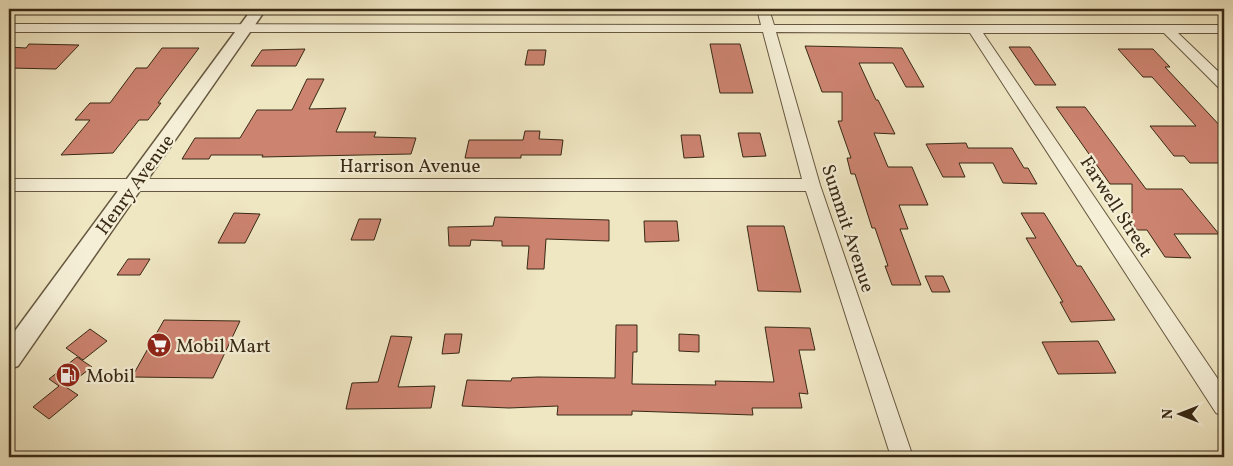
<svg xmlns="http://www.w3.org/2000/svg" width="1233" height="466" viewBox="0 0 1233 466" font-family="Vollkorn,serif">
<rect width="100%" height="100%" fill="#efe6c2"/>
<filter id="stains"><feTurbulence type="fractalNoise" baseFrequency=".004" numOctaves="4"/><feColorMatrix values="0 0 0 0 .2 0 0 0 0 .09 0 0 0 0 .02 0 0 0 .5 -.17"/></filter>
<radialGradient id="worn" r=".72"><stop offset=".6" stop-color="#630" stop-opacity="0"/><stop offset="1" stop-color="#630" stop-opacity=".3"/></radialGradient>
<g fill="#cc8370" stroke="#382915">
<polygon points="29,44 79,45 56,69 9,68 9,47 26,48"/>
<polygon points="710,44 740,44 753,93 720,93"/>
<polygon points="805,46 902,48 924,87 906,87 893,63 859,63 876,100 878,100 895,134 874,133 888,167 912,167 928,205 899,205 908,229 900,229 921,285 892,285 885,266 888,266 875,228 872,228 855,174 851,174 847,158 851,158 838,121 842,121 842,92 822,92"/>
<polygon points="1009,47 1030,47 1056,85 1035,85"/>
<polygon points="162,48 199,48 158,103 161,103 148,120 139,120 113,153 61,155 90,120 75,120 90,103 110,103 136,68 147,68"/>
<polygon points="305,49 296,66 251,66 262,50"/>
<polygon points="1118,49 1153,49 1170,67 1165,67 1224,130 1224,163 1190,163 1184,156 1174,156 1150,126 1196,126 1152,77 1143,77"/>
<polygon points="528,50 546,50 544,65 525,65"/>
<polygon points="307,79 324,79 309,109 346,108 336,132 376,132 374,137 416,138 411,154 262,157 263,155 211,155 209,159 182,159 195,138 240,138 257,110 292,110"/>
<polygon points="1056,107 1085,107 1146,189 1182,189 1219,234 1174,234 1191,258 1165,257 1147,230 1137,230 1125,213 1132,213 1132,184 1110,184"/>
<polygon points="525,131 540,131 539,139 563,140 561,155 521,155 521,158 465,158 469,140 523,140"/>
<polygon points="738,133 760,133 766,156 743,157"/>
<polygon points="681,135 700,135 704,157 684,158"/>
<polygon points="966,143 968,148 1012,148 1024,168 1028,168 1037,184 1003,183 993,163 959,163 965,177 943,177 926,144"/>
<polygon points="234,213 260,214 245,243 218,243"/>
<polygon points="1021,213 1044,213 1077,266 1081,266 1115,320 1071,322 1060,302 1063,302 1026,238 1036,238"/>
<polygon points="495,217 609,220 609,241 546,239 544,269 527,269 529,246 502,246 502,241 471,240 470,246 449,246 448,227 493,226"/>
<polygon points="359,219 381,219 374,240 351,240"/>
<polygon points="644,221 677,221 679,241 645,242"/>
<polygon points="747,226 784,226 801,292 758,291"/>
<polygon points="128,259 150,259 140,275 117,275"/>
<polygon points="925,276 943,276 950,292 932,292"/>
<polygon points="164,320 240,321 213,378 132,377"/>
<polygon points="616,325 637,325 637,352 633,352 632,384 716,385 715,381 774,382 765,327 810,328 815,350 799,350 808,394 799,393 802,408 752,408 753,415 632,411 632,415 557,415 558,406 509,408 462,406 467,380 511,381 512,378 538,377 615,378"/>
<polygon points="90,329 107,341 83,360 66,348"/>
<polygon points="445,334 462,334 459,353 442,354"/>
<polygon points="679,334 699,335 699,352 679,351"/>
<polygon points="391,336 412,337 398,387 435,386 431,408 346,409 352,383 378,382"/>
<polygon points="1098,341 1116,373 1058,374 1042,342"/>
<polygon points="77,357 92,367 66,387 78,395 49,419 33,407 59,386 49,379"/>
</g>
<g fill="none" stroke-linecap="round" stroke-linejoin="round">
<defs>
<polygon id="minor" points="757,9 769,9 774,25 1224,25 1224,33 1178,33 1224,77 1224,89 1219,88 1164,33 983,33 1224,388 1224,416 1216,413 970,33 776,32 820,185 913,457 891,457 806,191 9,191 9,179 802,179 763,32 9,32 9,24 761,25"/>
<polygon id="tertiary" points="252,9 266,9 18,366 9,369 9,339"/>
</defs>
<use href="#minor" stroke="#665840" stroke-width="2"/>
<use href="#tertiary" stroke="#665840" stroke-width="3"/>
<use href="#minor" fill="#f5efd7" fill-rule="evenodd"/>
<use href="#tertiary" fill="#f5efd7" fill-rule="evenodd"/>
</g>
<defs>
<symbol id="supermarket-disc" viewBox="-11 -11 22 22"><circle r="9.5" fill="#8f2418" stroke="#f5efd7"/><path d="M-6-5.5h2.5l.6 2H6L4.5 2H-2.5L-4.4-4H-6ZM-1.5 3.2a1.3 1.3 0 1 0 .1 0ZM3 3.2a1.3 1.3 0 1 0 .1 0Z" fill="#fff"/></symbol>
<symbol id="fuel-disc" viewBox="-11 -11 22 22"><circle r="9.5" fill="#8f2418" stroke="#f5efd7"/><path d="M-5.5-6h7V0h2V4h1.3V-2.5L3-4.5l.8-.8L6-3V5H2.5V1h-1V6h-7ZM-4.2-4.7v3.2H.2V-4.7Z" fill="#fff"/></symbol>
</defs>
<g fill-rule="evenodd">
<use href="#supermarket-disc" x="145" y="331" width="28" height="28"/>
<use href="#fuel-disc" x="54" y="361" width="28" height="28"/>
</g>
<g text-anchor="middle" stroke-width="4.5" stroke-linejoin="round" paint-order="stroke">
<g font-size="19" fill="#382915" stroke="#f5efd7">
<text x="410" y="172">Harrison Avenue</text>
<text transform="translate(134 184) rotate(-54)" y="7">Henry Avenue</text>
<text transform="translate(1117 206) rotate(57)" y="7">Farwell Street</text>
<text transform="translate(849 228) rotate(72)" y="7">Summit Avenue</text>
</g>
<g font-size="19" fill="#382915" stroke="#f5efd7" text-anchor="start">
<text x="176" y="352">Mobil Mart</text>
<text x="86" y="382">Mobil</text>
</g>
</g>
<rect width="1233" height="466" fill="none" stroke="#efe6c2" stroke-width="30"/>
<rect x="10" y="10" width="1213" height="446" fill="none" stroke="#382915" stroke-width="2.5"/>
<rect x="15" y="15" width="1203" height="436" fill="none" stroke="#382915"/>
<g transform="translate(1180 414) rotate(270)" stroke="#f5efd7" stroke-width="4" paint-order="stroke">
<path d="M0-4L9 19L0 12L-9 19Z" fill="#382915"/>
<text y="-8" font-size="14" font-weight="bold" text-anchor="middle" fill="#382915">N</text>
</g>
<rect width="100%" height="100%" filter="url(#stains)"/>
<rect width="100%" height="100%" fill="url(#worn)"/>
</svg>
